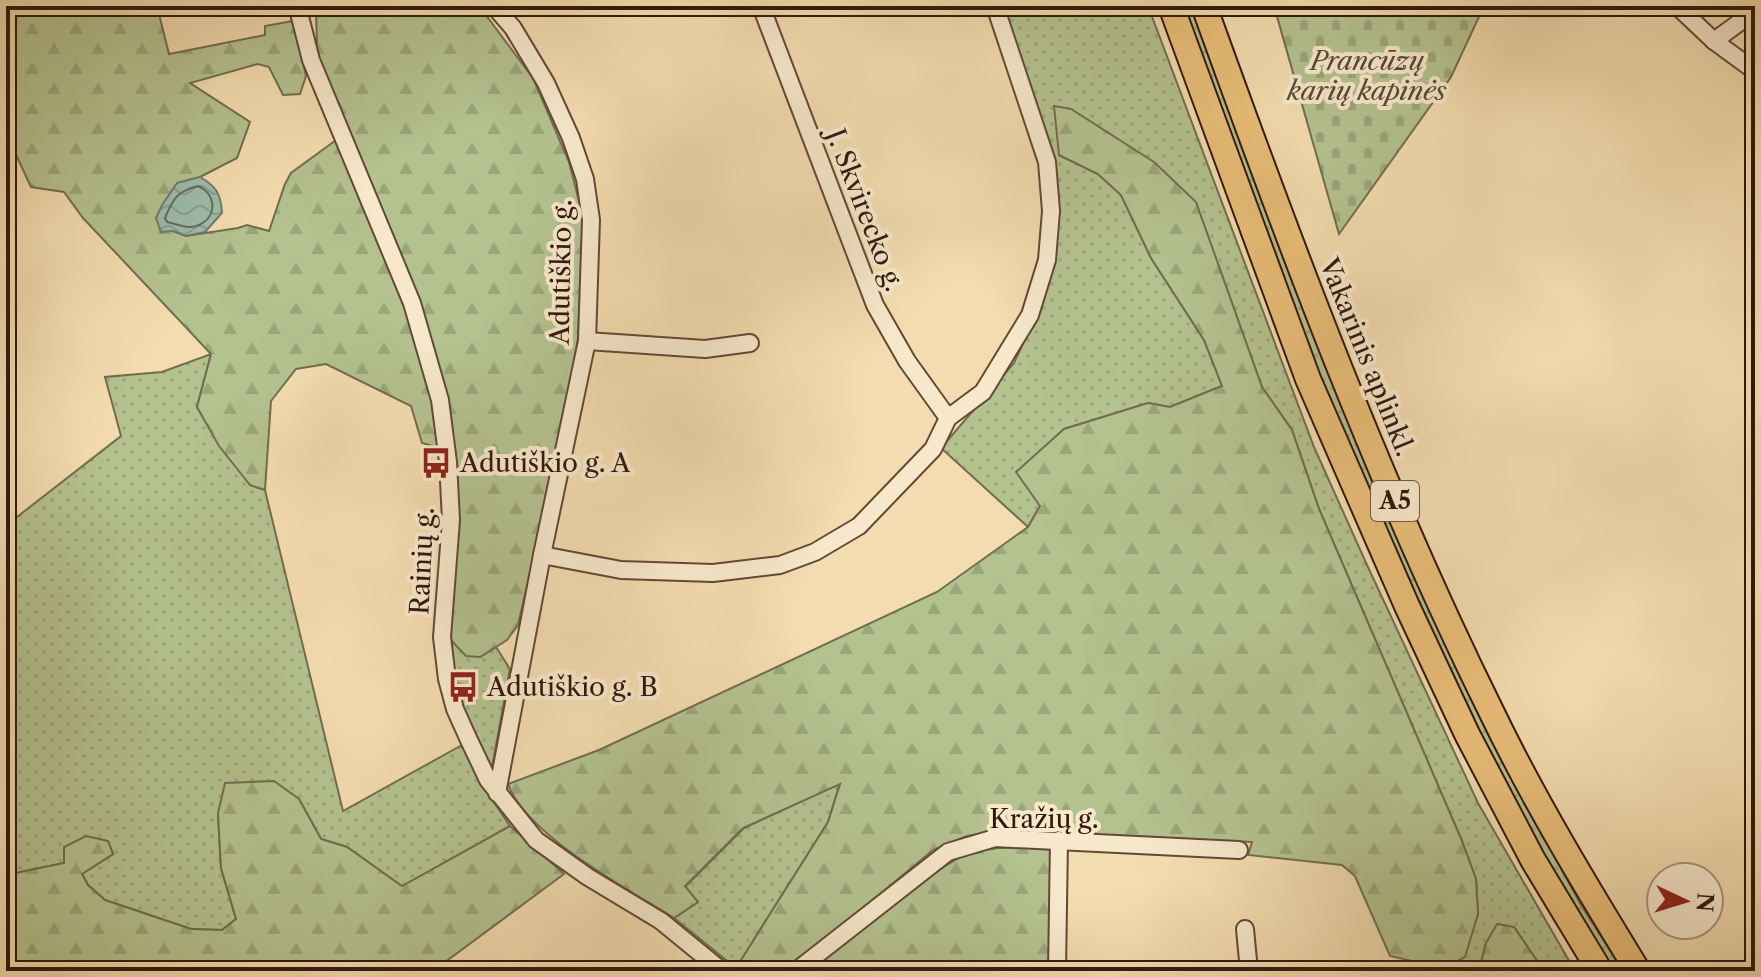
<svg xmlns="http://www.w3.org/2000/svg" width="1761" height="977" viewBox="0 0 1761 977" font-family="'Libre Caslon Text',serif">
<defs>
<pattern id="grass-dots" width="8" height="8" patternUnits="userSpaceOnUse" patternTransform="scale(2)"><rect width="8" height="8" fill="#b4c290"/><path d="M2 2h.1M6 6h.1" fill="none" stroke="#9ba67b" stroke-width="1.8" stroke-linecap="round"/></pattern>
<pattern id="forest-firs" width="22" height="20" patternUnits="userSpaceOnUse" patternTransform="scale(2)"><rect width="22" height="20" fill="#b4c290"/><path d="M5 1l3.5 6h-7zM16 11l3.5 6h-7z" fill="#9ba67b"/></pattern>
<pattern id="cemetery-stones" width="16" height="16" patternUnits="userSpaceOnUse" patternTransform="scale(2)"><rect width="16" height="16" fill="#b4c290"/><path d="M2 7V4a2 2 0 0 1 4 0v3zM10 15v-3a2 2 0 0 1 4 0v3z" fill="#9ba67b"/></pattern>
<pattern id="water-waves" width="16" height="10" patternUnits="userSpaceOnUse" patternTransform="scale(2)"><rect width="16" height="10" fill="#9bbcaa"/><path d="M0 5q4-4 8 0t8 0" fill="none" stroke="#86a191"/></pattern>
</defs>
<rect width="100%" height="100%" fill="#f3dcaf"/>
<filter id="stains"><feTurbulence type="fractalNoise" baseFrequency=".0025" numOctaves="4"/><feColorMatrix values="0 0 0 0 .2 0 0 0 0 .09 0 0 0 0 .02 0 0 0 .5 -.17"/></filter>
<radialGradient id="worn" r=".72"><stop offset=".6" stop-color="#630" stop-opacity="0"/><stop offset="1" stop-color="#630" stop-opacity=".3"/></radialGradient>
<g fill="url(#grass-dots)" stroke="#726d4f" stroke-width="2">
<polygon points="999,6 1148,6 1314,447 1367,565 1478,803 1575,971 1544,971 1514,927 1486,943 1479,971 1442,971 1442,964 1478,915 1476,879 1462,841 1319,509 1292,430 1262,387 1196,203 1059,155 1098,174 1121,195 1151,258 1204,340 1222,386 1170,407 1148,403 1064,429 1040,506 1028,527 941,448 1014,363 1036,316 1056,216"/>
<polygon points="1183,6 1193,6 1342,406 1403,550 1489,736 1581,905 1623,971 1613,971 1574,909 1480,738 1332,407"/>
<polygon points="211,354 197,407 250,485 265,490 343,811 462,745 485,789 510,826 402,887 347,847 321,839 299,799 218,813 221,868 236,919 222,930 191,929 105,900 88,885 82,874 113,854 108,841 86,836 64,863 6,875 6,523 8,524 121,436 105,377 162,372"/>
<polygon points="448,637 480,657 496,647 510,669 492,767 487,763 463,711 455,686"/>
<polygon points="840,783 828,822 736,968 674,918 698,902 685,887 744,828"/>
</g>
<g fill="url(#forest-firs)" stroke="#726d4f" stroke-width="2">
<polygon points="6,6 157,6 169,54 265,35 265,26 293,21 306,76 300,94 283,95 269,67 258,64 190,83 250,122 237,158 200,177 177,183 173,231 186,236 238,228 247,225 269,231 285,184 291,173 343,135 318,77 316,12 332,6 479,6 533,78 569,162 583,217 578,338 564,423 518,625 507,640 480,657 466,656 448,637 458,517 455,449 439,448 422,443 411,406 326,364 296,369 271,401 265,490 250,485 219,446 197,407 211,354 83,218 64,192 31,187 6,133"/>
<path d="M1054,106L1071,109L1154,162L1196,202L1262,387L1292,430L1319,509L1462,841L1476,879L1478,914L1465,957L1454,963L1442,964V971H1421L1417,962L1390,956L1355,876L1342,865L1248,855L1252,842L989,832L967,836L933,850L868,904L783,971H739L736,968L828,822L840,784L743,828L685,886L698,902L674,918C628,889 526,835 508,784L599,750L937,592L1028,527L1040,506L1016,472L1064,429L1148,403L1170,407L1222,386L1204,340L1151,258L1121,195L1098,174L1059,155Z"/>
<polygon points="274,781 299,799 321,839 347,847 402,886 510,826 564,874 433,971 6,971 6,875 64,863 64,847 86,836 108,841 113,854 82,874 88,885 105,900 191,929 222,930 236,919 221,868 218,813 225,783"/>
<polygon points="1052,846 1052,971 807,971 885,909 942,868 967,853 998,848"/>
<polygon points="1497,924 1514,927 1544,971 1479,971 1486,943"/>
</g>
<polygon fill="url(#cemetery-stones)" stroke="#726d4f" stroke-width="2" points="1274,6 1484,6 1451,77 1339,234"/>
<path fill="url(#water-waves)" stroke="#717a6c" stroke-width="2" d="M200,177C216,186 221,194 222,213L205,232L186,236L173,231L161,232L156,218L162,205L177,183Z"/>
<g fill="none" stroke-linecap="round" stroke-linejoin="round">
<path stroke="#666a5c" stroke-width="2" d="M198,186C216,194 218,216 199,225C188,230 177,224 167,222L165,218C173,198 178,191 198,186Z"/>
<defs>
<g id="minor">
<polyline points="494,6 513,28 546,83 571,138 585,179 591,220 587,341 542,555 497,793"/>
<polyline points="761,6 875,305 907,361 948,418"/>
<polyline points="1677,6 1714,41 1755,71"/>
<polyline points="298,9 311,60 412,303 440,400 448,462 451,520 442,637 447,679 455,709 468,738 488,780 536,840 588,877 661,921 722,971"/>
<polyline points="1714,41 1755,11"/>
<polyline points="587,341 705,349 750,343"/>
<polyline points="542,555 621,570 713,573 780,565 815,552 859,526 933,449 948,418 983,392 1030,315 1047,260 1051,211 1047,162 995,6"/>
<polyline points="1245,929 1249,971"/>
<polyline points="796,971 948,852 995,838 1239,850"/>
<polyline points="1057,971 1059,840"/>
</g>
<g id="highway">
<polyline points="1171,6 1308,379 1407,606 1467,734 1533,860 1600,971"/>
<path d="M1204,6C1290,245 1379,485 1492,713C1535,802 1586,886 1638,971"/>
</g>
</defs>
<use href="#minor" stroke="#624936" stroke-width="20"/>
<use href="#highway" stroke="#31180e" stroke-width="28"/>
<use href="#minor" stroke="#f7e8cb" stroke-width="16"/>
<use href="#highway" stroke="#eabe78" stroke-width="24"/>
</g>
<defs>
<symbol id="bus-bare" viewBox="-9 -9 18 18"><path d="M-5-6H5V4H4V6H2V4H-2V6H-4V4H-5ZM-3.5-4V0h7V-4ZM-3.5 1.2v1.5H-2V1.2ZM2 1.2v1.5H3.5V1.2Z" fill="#8f2418" stroke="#f7e8cb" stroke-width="2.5" paint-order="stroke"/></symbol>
</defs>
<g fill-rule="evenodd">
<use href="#bus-bare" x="414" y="441" width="44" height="44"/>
<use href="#bus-bare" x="441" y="665" width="44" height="44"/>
</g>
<g text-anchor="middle" stroke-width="8" stroke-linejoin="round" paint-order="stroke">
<rect fill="#f7e8cb" stroke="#6c5647" stroke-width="2" x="1371" y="481" width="48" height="40" rx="6"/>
<g font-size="24" font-weight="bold" fill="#31180e">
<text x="1395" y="509">A5</text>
</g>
<g font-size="26" font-style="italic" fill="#584b35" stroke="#f7e8cb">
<text x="1367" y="70">Prancūzų<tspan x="1367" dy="30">karių kapinės</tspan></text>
</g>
<g font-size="26" fill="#31180e" stroke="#f7e8cb">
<text transform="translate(865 210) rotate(69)" y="9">J. Skvirecko g.</text>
<text transform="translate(561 272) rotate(-89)" y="9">Adutiškio g.</text>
<text transform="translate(1367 357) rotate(68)" y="9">Vakarinis aplinkl.</text>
<text transform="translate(422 561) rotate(-87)" y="9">Rainių g.</text>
<text x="1044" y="828">Kražių g.</text>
</g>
<g font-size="26" fill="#31180e" stroke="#f7e8cb" text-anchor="start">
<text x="460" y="472">Adutiškio g. A</text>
<text x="487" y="696">Adutiškio g. B</text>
</g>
</g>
<rect width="1761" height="977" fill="none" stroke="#f3dcaf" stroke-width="32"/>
<rect x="8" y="8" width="1745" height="961" fill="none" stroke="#31180e" stroke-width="4"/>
<rect x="16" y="16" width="1729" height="945" fill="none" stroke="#31180e" stroke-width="2"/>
<g transform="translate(1685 901) rotate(94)"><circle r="38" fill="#f7e8cb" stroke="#a8957f" stroke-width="2"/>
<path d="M0-6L14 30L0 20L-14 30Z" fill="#8f2418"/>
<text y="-12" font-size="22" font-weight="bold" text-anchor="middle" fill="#31180e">N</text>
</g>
<rect width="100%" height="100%" filter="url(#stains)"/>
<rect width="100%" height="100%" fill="url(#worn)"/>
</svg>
